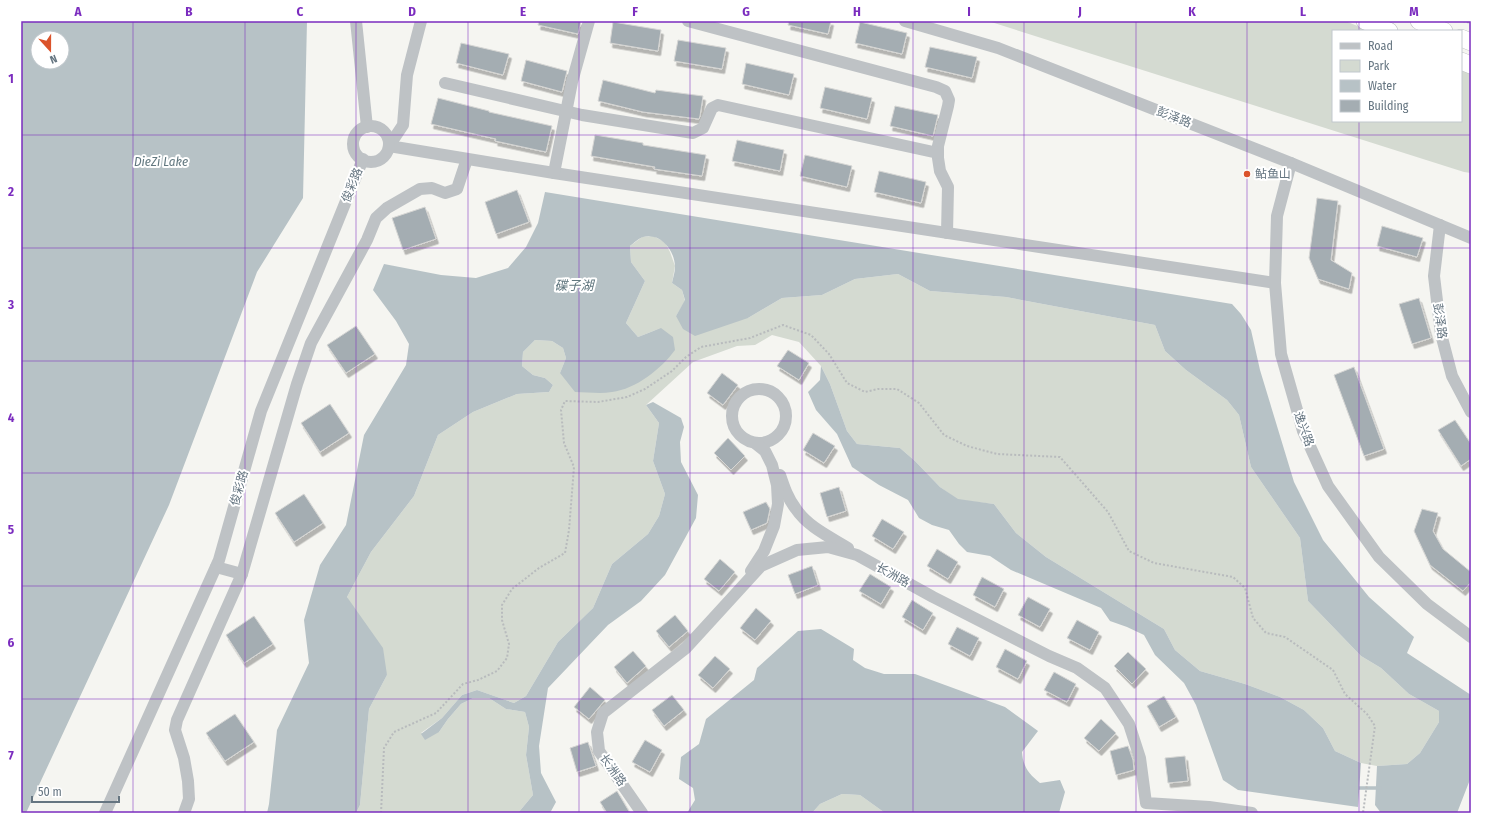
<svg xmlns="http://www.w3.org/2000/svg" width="1492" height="834" viewBox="0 0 1492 834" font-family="'Fira Sans Condensed','Noto Sans SC',sans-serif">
<defs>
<filter id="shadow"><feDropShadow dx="2.5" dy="4.5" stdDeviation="0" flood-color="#0004"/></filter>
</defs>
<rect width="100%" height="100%" fill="#f5f5f1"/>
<g fill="#d4dad1">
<polygon points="988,21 1345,21 1370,31 1333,31 1333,121 1461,121 1461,69 1471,73 1471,173 1464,172"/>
<polygon points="653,236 665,242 670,252 675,266 672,283 682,290 685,301 676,316 748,318 782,298 822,295 855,279 898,274 930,291 1006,297 1155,325 1165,351 1186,370 1227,400 1239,415 1251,467 1300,538 1308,601 1361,656 1381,668 1409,694 1439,711 1439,722 1420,753 1407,764 1377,766 1361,763 1335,751 1323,728 1304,710 1280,697 1245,684 1200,671 1175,650 1164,629 1046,557 1016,533 994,504 958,500 940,487 915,461 900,448 857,444 847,431 830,384 821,366 799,342 772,335 755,345 737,346 693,362 646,405 659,423 653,461 665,494 659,516 648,534 612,564 593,608 558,642 526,696 514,703 477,690 462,695 442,718 421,733 439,732 448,719 461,704 473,698 489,698 506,709 525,712 529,727 526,755 533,795 518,813 356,813 360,805 369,709 387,675 347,597 371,552 414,496 438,435 473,412 517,394 549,392 553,385 545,378 533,375 522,366 523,352 535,340 552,341 563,348 566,358 560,373 661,328 638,337 626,323 645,281 631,262 630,246 642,237"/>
<polygon points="842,794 860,795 885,813 812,813 820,804"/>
</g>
<g fill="#b7c2c6" fill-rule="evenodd">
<path d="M21,21H307L303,198L257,272L169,505L26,813H21ZM38,38H62V62H38Z"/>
<path d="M545,192L1232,304L1241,314L1251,330L1260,370L1294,482L1323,540L1369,597L1414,637L1407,653L1471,695V777L1457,813H1381L1375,805L1377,766L1407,764L1420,753L1439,722V711L1409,694L1381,668L1361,656L1308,601L1300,538L1251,467L1239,415L1227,400L1186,370L1165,351L1155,325L1006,297L930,291L898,274L855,279L822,295L782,298L748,318L695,336L683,329L676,316L685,300L682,290L672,283C673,278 675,272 675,267C675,251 661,232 643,237C639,238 634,243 630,246L631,262L645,281L626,323L638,337L661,328L673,337L675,350C661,369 636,389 612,392C600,394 587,392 575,392L560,373L566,358L563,348L552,341L535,340L523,352L522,366L533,375L545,378L553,385L549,392L517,394L473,412L438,435L414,496L371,552L347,597L383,648L387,675L369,709L360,805L356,813H267L269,804L277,730L309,663L304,620L320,565L346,525L364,435L406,365L409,344L396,321L373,290L384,264L441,275L476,278L508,268L526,247L538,223Z"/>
<polygon points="821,366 830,384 847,431 857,444 900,448 915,461 940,487 958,499 994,504 1016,533 1046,557 1164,629 1175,650 1200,671 1245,684 1280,697 1304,710 1323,728 1335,751 1361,763 1358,807 1238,790 1223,780 1196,705 1184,683 1155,655 1144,635 1127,627 1110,621 1101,608 1011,570 990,556 967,552 959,544 949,530 932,525 919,518 908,500 879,485 852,467 837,434 816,410 808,392 820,380"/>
<polygon points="653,402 681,418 684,427 680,442 681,462 698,495 696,518 665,575 641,601 608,625 548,688 539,746 541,773 556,802 550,813 518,813 533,795 526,755 529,727 525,712 506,709 489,698 473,698 461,704 448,719 439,732 425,740 421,734 442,718 462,695 477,690 514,703 526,696 558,642 593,608 612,564 648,534 659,516 665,494 653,461 659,423 646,405"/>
<path d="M821,629L854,649L853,660L865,668L884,674H915L1005,707L1038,731L1022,752C1023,767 1029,774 1040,783L1060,780L1065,792L1059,813H885L860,795L842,794L820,804L812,813H687L695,800L693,788L679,779L681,757L699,744L706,719L754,680L757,668L798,631Z"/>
</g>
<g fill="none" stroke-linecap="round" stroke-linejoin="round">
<polyline stroke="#b7c2c6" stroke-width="3.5" points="1356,788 1380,788"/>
</g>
<g fill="#a4adb2" stroke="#d6d6d4" filter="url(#shadow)">
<polygon points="539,21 581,21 578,34 538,25"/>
<polygon points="789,21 831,21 828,34 788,25"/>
<polygon points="613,22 661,30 658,51 610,43"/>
<polygon points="860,22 907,33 902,54 855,43"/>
<polygon points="678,40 726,48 722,69 674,61"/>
<polygon points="461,43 509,54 503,75 456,63"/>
<polygon points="930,47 977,57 972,78 925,67"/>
<polygon points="526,60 567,71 562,92 521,81"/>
<polygon points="746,63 794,74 789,95 742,84"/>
<polygon points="603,80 655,93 656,90 703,96 700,116 699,119 643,112 598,101"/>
<polygon points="825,87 872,98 867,119 820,108"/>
<polygon points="438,98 489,111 489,112 552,126 546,152 495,141 496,139 431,124"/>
<polygon points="895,106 938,115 933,136 890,126"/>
<polygon points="595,135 643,143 643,145 706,155 702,176 654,169 655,167 591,156"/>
<polygon points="737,140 784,150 780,171 732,161"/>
<polygon points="805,155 852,166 847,187 800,176"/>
<polygon points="879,171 926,182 921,203 874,192"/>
<polygon points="517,190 529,222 496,234 485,202"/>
<polygon points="1317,198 1338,201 1331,260 1352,273 1349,289 1318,279 1309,258"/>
<polygon points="425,207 436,239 403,250 392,218"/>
<polygon points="1382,226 1423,238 1417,257 1377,246"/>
<polygon points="1419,298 1431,338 1412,344 1399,304"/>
<polygon points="356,326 375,354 346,373 327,345"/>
<polygon points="788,350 809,363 799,380 777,366"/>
<polygon points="1354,367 1384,449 1364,456 1334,375"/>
<polygon points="722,373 738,385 723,405 707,393"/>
<polygon points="330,404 349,433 320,452 301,423"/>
<polygon points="1455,420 1471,444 1471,459 1461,466 1438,430"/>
<polygon points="813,433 835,446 824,463 803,450"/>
<polygon points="728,438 745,456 731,470 714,453"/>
<polygon points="839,487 846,511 827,517 820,493"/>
<polygon points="304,494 323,523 294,542 275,513"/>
<polygon points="766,502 770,509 767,523 751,530 743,512"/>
<polygon points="1422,509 1438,513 1433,531 1443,549 1471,572 1471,582 1463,591 1430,565 1414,531"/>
<polygon points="882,519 904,532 893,549 872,536"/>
<polygon points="937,549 958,562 948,579 927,566"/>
<polygon points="720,559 735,572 719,591 704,579"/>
<polygon points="812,566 818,585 795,594 788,575"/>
<polygon points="870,574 891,587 881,604 859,591"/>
<polygon points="982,577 1004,589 995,607 973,595"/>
<polygon points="1028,597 1050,609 1040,627 1018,615"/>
<polygon points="912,600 933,613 923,630 902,617"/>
<polygon points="756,608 771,621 755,640 740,628"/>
<polygon points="675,615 688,631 669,647 656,631"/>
<polygon points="254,616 273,644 244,663 226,635"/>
<polygon points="1077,620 1099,632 1090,650 1067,638"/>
<polygon points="957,627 979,638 970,656 948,644"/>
<polygon points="1005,649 1027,661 1018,679 996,667"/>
<polygon points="633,651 646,666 627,683 614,667"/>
<polygon points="1128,652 1146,669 1132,684 1114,666"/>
<polygon points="715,656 730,669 713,688 698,675"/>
<polygon points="1054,672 1076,684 1067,702 1044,690"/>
<polygon points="590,687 605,700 589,719 574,707"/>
<polygon points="672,695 684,710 664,726 652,710"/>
<polygon points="1164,696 1176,717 1159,727 1147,706"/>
<polygon points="235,714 254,742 225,761 206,733"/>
<polygon points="1101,719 1116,733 1099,751 1084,738"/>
<polygon points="645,740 662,750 650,772 632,762"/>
<polygon points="588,742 596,766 577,772 570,748"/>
<polygon points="1128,746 1133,760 1134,770 1116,775 1110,751"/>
<polygon points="1185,756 1188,781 1168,783 1165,758"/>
<polygon points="617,791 630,813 607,813 600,802"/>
</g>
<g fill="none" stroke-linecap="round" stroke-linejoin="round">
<defs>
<g id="highway">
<polyline points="1365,21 1389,31"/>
<polyline points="1419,21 1444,31"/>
<polyline points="1461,38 1471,42"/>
<polyline points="1461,61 1471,65"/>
</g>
</defs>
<use href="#highway" stroke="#b1b5b8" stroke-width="18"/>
<g stroke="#b8bbbd" stroke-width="2" stroke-dasharray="2 2" stroke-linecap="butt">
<polyline points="1463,21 1471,23"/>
<polyline points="381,813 384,748 394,732 436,713 463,684 478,680 497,671 507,658 509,644 502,620 502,605 512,589 539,568 565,553 569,530 574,467 564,443 561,410 565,401 598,402 627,397 645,389 672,371 686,357 701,347 750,338 783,325 811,335 829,354 847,383 865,392 878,389 897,389 919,403 944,435 967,446 997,454 1060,457 1108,512 1129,551 1154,563 1233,577 1245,588 1253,618 1266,633 1285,637 1333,670 1345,694 1367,714 1375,726 1363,813"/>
</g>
<g stroke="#bec2c5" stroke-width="12">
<polyline points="356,21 367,127"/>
<polyline points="421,21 407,75 403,125 389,146 554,173 1275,283"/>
<polyline points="688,21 936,87 945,91 949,100 948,106 938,146 938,158 940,171 948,187 947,233"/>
<polyline points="905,21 998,48 1291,163 1471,238"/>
<polyline points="445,83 582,115 693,133 703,128 712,108 718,105 938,153"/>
<circle cx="371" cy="144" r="18"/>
<polyline points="1291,163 1277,216 1275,283 1281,354 1303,431 1328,486 1379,557 1427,604 1471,637"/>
<polyline points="554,173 572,82 589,21"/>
<polyline points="1440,225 1434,276 1441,334 1452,376 1471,412"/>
<circle cx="759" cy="416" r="27"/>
<path d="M780,475C784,487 788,499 796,509C808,527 830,537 848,548"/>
<polyline points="216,567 242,574"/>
<polyline points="751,571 764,551 774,526 778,504 777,485 772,465 765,451 755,443"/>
<polyline points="105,813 219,560 261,411 363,159"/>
<polyline points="184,813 189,799 188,781 184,758 175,730 177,720 242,574 297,384 311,343 367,240 376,218 387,208 420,189 432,188 445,193 457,189 467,159"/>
<polyline points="642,813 599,751 597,732 603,713 686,648 761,566 797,550 828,547 857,555 933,597 1049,656 1077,668 1105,688 1129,724 1140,758 1146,803 1209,807 1252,813"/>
</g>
<use href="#highway" stroke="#fff" stroke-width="17"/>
</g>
<path fill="none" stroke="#7b2cbf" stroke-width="1" stroke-opacity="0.55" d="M133,21V813M245,21V813M356,21V813M468,21V813M579,21V813M690,21V813M802,21V813M913,21V813M1024,21V813M1136,21V813M1247,21V813M1359,21V31M1359,121V813M21,135H1471M21,248H1471M21,361H1471M21,473H1471M21,586H1471M21,699H1471"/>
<circle fill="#db532b" stroke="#fff" stroke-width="1.5" cx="1247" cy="174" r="4"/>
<g text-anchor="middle" stroke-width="4" stroke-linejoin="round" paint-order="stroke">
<g font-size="12" fill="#657581" stroke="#fff">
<text transform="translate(1174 117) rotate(21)" y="4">彭泽路</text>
<text transform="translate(352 185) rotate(-68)" y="4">俊彩路</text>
<text transform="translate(1440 321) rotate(82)" y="4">彭泽路</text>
<text transform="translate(1304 429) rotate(70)" y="4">逸兴路</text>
<text transform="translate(239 488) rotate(-74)" y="4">俊彩路</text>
<text transform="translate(893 575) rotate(29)" y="4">长洲路</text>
<text transform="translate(613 770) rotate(55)" y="4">长洲路</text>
</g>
<g font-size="12" fill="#657581" stroke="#fff" text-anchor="start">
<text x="1255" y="178">鲇鱼山</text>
</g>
<g font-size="13" font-style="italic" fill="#61777f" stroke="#fff">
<text x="161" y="166">DieZi Lake</text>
<text x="574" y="290">碟子湖</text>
</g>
</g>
<rect width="1492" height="834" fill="none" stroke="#ffffff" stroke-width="44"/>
<rect x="1332" y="30" width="130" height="92" fill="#ffffff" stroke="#c1c8cd"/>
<rect x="1340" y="43" width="20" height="6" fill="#bec2c5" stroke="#c1c8cd"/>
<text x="1368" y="50" font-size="12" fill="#657581">Road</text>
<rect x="1340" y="60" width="20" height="12" fill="#d4dad1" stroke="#c1c8cd"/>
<text x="1368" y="70" font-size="12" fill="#657581">Park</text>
<rect x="1340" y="80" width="20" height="12" fill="#b7c2c6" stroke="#c1c8cd"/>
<text x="1368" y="90" font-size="12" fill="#657581">Water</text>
<rect x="1340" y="100" width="20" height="12" fill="#a4adb2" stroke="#c1c8cd"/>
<text x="1368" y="110" font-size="12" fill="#657581">Building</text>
<g transform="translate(50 50) rotate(159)"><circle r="19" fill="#ffffff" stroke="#c1c8cd"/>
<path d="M0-3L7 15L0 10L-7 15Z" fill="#db532b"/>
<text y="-6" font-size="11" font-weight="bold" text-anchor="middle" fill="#657581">N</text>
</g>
<path d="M32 796v6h87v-6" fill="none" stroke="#657581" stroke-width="2"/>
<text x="38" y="796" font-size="12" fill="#657581" stroke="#ffffff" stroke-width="3" paint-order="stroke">50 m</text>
<rect x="22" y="22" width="1448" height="790" fill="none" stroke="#7b2cbf" stroke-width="1.5"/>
<g font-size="13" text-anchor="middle" font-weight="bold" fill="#7b2cbf">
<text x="78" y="16">A</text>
<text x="189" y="16">B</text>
<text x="300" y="16">C</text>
<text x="412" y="16">D</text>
<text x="523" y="16">E</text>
<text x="635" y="16">F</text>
<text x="746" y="16">G</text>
<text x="857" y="16">H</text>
<text x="969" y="16">I</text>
<text x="1080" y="16">J</text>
<text x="1192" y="16">K</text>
<text x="1303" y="16">L</text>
<text x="1414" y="16">M</text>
<text x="11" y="83">1</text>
<text x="11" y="196">2</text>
<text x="11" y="309">3</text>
<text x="11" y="422">4</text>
<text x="11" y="534">5</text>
<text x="11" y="647">6</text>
<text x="11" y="760">7</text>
</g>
</svg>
